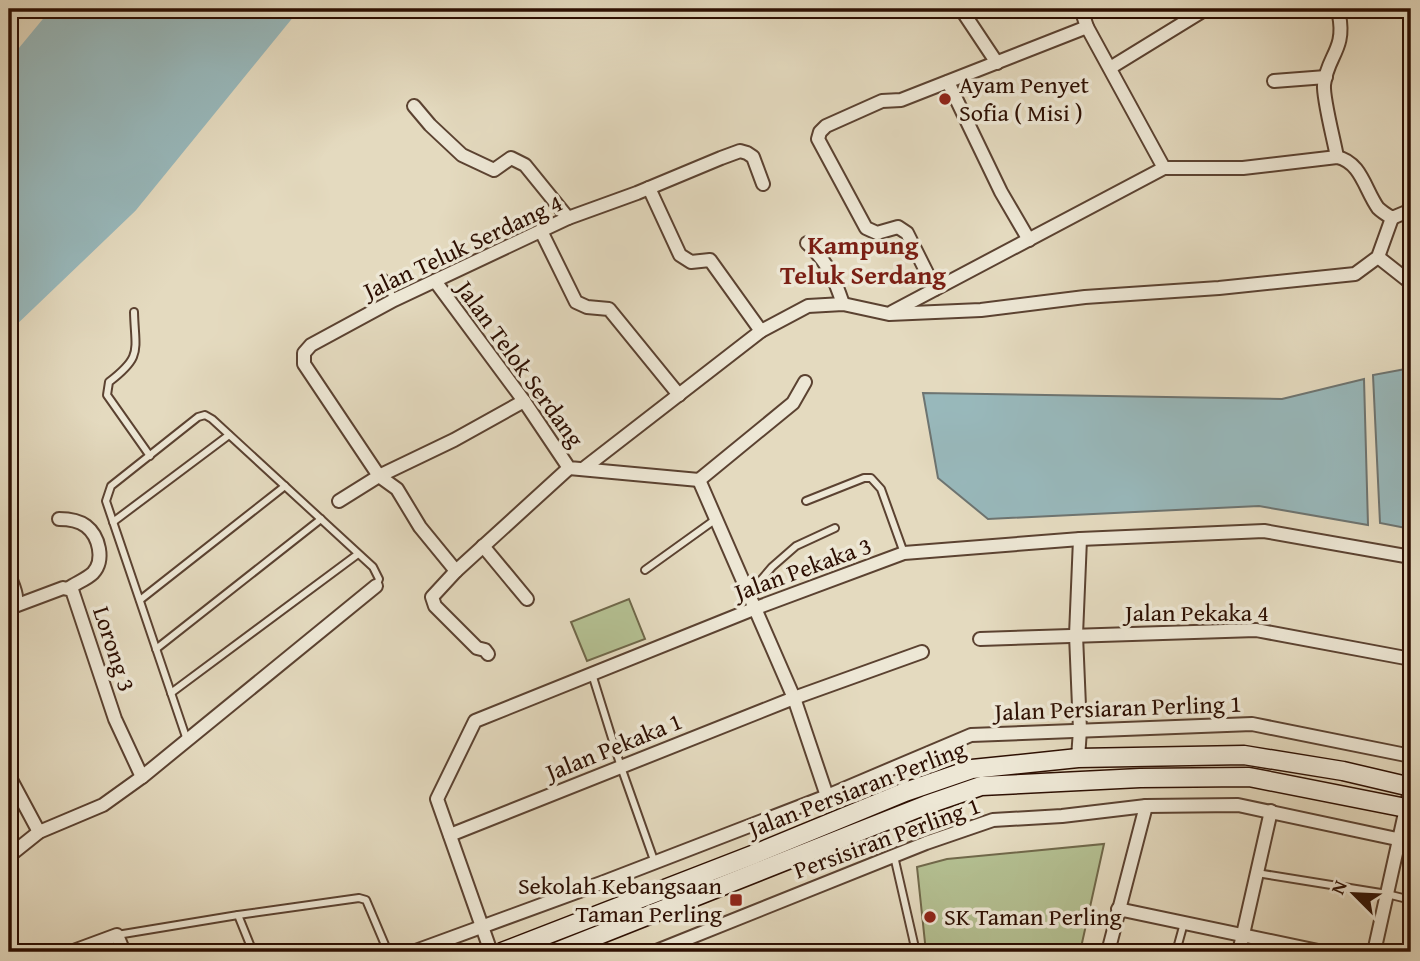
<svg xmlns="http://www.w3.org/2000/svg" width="1420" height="961" viewBox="0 0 1420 961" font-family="'Gentium Book Plus',serif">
<rect width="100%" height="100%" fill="#e4dabf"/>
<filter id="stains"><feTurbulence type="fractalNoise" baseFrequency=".00286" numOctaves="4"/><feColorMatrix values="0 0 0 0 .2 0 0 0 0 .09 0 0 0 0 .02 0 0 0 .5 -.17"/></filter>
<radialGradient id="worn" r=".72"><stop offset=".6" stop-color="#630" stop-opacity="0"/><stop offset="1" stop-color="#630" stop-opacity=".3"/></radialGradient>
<g fill="#b4c092" stroke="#70684a" stroke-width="2">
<polygon points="629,599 645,639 587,661 571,622"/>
<polygon points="1104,844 1080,952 926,952 917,867 947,859"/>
</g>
<g fill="#98b8bb" stroke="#6d7471" stroke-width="2">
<polygon points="66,9 285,9 127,203 9,316 9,78"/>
<polygon points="1411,368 1411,529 1380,523 1373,375"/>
<polygon points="1364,379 1368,525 1259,506 988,519 938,478 923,393 1282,399"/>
</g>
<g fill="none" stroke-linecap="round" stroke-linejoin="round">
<g stroke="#98b8bb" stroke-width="23">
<polyline points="9,78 66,9"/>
<polyline points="9,316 127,203 285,9"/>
</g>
<defs>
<g id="lane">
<polyline points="384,278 394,300"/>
<path d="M134,312C135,351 143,356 109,382L107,395L150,456"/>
<polyline points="806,501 864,478 871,478 881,489 904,553"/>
<polyline points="113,522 229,435"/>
<polyline points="645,570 716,519"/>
<polyline points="749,594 772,567 796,546 835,528"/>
<polyline points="140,600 285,486"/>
<polyline points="156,649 321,519"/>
<polyline points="592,674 621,767 655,863"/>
<polyline points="171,693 358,554"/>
<polyline points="187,740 106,501 111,486 198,417 205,415 212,419 373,567 379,579 376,586"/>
<polyline points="894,856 916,952"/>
<polyline points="1257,873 1387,894 1411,900"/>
<polyline points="238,915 359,898 366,900 388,952"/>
<polyline points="117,935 238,915 253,952"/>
<polyline points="1176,952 1184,923"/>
</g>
<g id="street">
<polyline points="961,9 997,63"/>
<polyline points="1081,9 1087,27 1164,168"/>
<polyline points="1110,68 1206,9"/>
<polyline points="1274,81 1326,77"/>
<polyline points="948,82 1001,192 1029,240"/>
<polyline points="414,106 430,125 462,155 494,170 511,158 525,165 568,218"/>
<path d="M1337,157C1334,140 1323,99 1324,85C1327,56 1346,50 1339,15"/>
<polyline points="649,188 680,255 691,262 710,260 761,331"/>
<polyline points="541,231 576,302 587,307 609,309 679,395"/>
<path d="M807,243C828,263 834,277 843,304"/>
<polyline points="1378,257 1411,283"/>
<polyline points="435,281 524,401 569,468 699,480"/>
<polyline points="935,289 907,233 898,227 877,233 866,228 818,139 820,132 826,126 882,101 901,100 1087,27"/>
<path d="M892,312L1164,168H1243L1337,157C1361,162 1365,190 1378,208C1382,212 1387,215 1392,218L1411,210"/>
<polyline points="583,469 761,331 808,306 843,304 889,314 981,310 1085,297 1219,288 1355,274 1378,257 1392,218"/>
<polyline points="699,480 794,698 827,796"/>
<polyline points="699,480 793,403 805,382"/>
<polyline points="339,501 379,476 454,440 524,401"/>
<path d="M59,519C68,519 78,520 86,526C99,536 105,560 93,573C87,579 76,583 69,588"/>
<polyline points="483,546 527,599"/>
<polyline points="456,571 420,527 397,489 379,476 304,364 304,353 311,345 394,300 568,218 637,193 721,158 740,151 747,153 753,157 763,184"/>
<path d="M9,575C14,589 22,600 9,612"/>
<polyline points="15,606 63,588 72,590 115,719 142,777"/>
<polyline points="980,639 1256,630 1411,659"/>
<polyline points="488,654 485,650 477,648 435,606 432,597 456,571 569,468"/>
<polyline points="1078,758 1080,730 1076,635 1080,539"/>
<polyline points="9,776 39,832"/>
<polyline points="450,835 794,698 922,652"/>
<polyline points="9,856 39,832 103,805 142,777 376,586"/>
<polyline points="1118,909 1323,952"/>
<polyline points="71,952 117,935 124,952"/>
<polyline points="413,952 604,882 827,796 971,735 1252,724 1411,756"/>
<polyline points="491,952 437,799 475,721 756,608 904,553 1080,539 1264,531 1411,557"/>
<polyline points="654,952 926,843 993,820 1062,816 1146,806 1238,805 1411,842"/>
<polyline points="1108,952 1146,806"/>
<polyline points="1239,952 1271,811"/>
<polyline points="1374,952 1411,786"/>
</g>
<g id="secondary">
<polyline points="502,952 755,854 905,792 972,769 1078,758 1244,755 1343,771 1411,787"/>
<polyline points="556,952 926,805 981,786 1140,778 1249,777 1411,809"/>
</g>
</defs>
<use href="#lane" stroke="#5b4231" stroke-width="10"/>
<use href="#street" stroke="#5b4231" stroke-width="16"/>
<use href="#secondary" stroke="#2d0f02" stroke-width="21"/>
<use href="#lane" stroke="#ede7d5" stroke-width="6"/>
<use href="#street" stroke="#ede7d5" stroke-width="12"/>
<use href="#secondary" stroke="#ede7d5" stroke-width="18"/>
</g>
<g fill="#8f2418" stroke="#ede7d5" stroke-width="2.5">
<circle cx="945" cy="99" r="7"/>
<rect x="729" y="893" width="14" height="14" rx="3.5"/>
<circle cx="930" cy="917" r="7"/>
</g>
<g text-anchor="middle" stroke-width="7" stroke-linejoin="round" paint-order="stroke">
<g font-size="24" fill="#2d0f02" stroke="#ede7d5" text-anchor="start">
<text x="959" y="93">Ayam Penyet<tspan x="959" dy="28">Sofia ( Misi )</tspan></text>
<text x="722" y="894" text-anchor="end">Sekolah Kebangsaan<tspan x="722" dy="28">Taman Perling</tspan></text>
<text x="944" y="925">SK Taman Perling</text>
</g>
<g font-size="24" fill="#2d0f02" stroke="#ede7d5">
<text transform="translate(463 247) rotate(-25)" y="8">Jalan Teluk Serdang 4</text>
<text transform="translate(520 364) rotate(54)" y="8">Jalan Telok Serdang</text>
<text transform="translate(803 569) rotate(-20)" y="8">Jalan Pekaka 3</text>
<text x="1197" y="621">Jalan Pekaka 4</text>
<text transform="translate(114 649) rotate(72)" y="8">Lorong 3</text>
<text transform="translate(1118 708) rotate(-2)" y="8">Jalan Persiaran Perling 1</text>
<text transform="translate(614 747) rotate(-22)" y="8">Jalan Pekaka 1</text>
<text transform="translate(857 789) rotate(-21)" y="8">Jalan Persiaran Perling</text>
<text transform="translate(887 838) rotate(-20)" y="8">Persisiran Perling 1</text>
</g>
<g font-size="26" font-weight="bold" fill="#7a1f14" stroke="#ede7d5">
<text x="863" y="254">Kampung<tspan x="863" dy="30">Teluk Serdang</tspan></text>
</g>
</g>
<rect width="1420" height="961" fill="none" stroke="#e4dabf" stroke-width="35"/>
<rect x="10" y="10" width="1399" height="940" fill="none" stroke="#2d0f02" stroke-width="3.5"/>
<rect x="18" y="18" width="1385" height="926" fill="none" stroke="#2d0f02" stroke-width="2"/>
<g transform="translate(1354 894) rotate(294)" stroke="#ede7d5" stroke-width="5" paint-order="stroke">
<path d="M0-5L12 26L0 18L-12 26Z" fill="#2d0f02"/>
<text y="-10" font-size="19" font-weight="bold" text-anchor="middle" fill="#2d0f02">N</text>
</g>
<rect width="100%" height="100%" filter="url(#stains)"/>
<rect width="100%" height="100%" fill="url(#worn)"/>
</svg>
